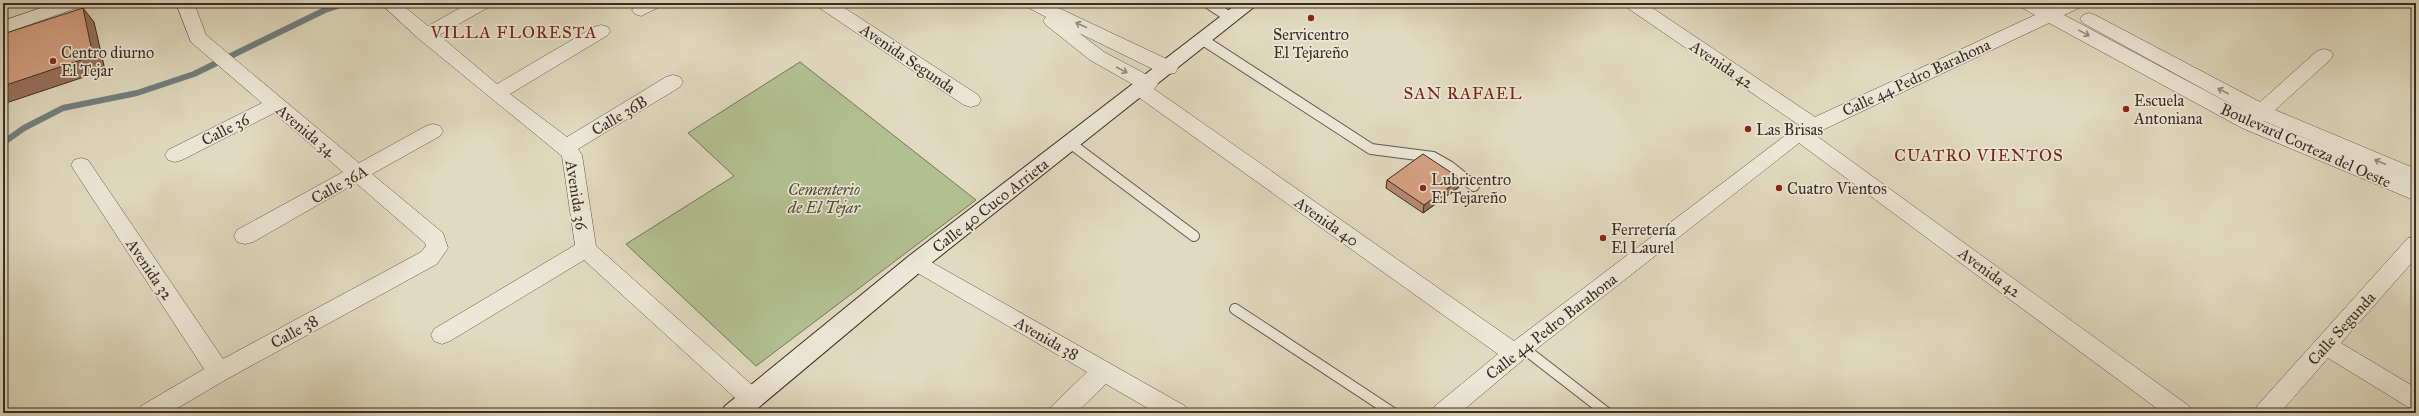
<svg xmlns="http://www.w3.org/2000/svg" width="2419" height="416" viewBox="0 0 2419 416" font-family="'IM FELL Great Primer',serif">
<rect width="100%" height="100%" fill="#e1dac0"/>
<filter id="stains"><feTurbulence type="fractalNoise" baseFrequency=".005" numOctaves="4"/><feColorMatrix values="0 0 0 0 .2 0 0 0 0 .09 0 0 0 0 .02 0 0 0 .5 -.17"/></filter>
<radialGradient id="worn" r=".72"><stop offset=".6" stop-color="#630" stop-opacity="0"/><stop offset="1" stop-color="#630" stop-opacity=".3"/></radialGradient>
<polygon fill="#b3c092" stroke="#76765b" points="800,62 976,200 756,366 626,244 734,176 688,133"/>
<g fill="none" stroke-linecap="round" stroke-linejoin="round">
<polyline stroke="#72807f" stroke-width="6" points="3,143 24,128 63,108 137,93 194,74 325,10 347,3"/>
<defs>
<g id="service">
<polyline points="1208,3 1231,18"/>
<polyline points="1203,40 1371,149 1433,157 1449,166 1474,186"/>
<polyline points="1070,143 1194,236"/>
<polyline points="1235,309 1393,413"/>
<polyline points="1522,347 1607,413"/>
</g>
<g id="minor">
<polygon points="55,3 82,3 79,7 3,34 3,21"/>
<polygon points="176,3 194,3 206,35 359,163 426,126 433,124 440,126 443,131 440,136 372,174 443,233 448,248 437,264 227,379 169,413 137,413 141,406 204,369 74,170 71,165 74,160 81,158 88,160 223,359 421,252 426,246 425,243 356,183 253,242 245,244 237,242 234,236 237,230 343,172 274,113 182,160 175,162 168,160 165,155 168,150 262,103 191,42"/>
<polygon points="380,3 400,3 428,26 469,3 492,3 489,7 439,35 497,84 594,27 601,25 608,27 610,31 608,35 510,94 567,137 666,77 673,75 680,77 683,82 680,87 578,149 582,155 596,246 760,392 764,399 760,406 752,409 744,406 584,260 450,341 442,344 434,341 431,335 434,329 575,245 562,156 419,39"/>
<polygon points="639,3 662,3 659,7 641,16 635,14 632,10"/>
<polygon points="815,3 837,3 978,95 981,100 978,105 971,107 964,105 818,7"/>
<path d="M1024,3H1048L1175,63L1178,68L1175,73L1168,74L1161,73L1079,33L1104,52L1155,79L1158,84L1154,89L1514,341L1799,125L1626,7L1623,3H1645L1815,117L2035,15L2021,7L2018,3H2041L2050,8L2060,3H2084L2081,7L2064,15L2247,113L2083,23L2080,19L2083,15L2089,13L2095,15L2260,102L2317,51L2324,49L2331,51L2333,55L2331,59L2275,110L2416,169V201L2242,128L2049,23L1814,134L2189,406L2193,413H2163L1799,143L1530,354L1460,413H1431L1435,406L1498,354L1134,94L1131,89L1134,85L1090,60L1046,25L1043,21L1046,17L1027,7ZM2263,121H2264L2336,151Z"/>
<polygon points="2416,236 2416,258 2341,343 2416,388 2416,410 2408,407 2328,358 2280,413 2253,413 2257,406 2408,238"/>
<polygon points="917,254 1185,406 1189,413 1156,413 1106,384 1076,413 1048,413 1052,406 1087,372 909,268 906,262 909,256"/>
</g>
<polygon id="secondary" points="1238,3 1259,3 925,268 752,413 721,413 725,406 909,256"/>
</defs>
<use href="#service" stroke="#64584b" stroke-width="12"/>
<use href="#minor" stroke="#64584b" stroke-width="1"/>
<use href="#secondary" stroke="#3a2c24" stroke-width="2"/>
<use href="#service" stroke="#ece7d6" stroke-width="10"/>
<use href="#minor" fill="#ece7d6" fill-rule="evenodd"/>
<use href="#secondary" fill="#ece7d6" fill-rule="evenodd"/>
</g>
<polygon fill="#b88a72" stroke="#3a2c24" points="1461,179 1459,187 1423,213 1386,188 1387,180"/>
<g fill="#96715c" stroke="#3a2c24">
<polygon points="83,8 94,22 105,70 3,104 3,86"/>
<polygon points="1461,179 1459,187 1423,213 1424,205"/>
</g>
<g fill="#d6a184" stroke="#3a2c24">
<polygon points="83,8 93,56 3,86 3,34"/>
<polygon points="1423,154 1461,179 1424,205 1387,180"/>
</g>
<defs><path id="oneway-shaft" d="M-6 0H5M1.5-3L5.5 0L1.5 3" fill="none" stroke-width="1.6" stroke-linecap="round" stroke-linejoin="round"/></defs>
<g stroke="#938a7d">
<use href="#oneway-shaft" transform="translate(1081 25) rotate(-155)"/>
<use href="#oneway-shaft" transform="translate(2084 33) rotate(29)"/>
<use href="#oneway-shaft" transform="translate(1122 70) rotate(28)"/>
<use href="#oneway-shaft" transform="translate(2223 91) rotate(-152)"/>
<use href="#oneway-shaft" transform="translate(2380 162) rotate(-157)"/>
</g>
<g fill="#8f2418" stroke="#ece7d6" stroke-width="1.5">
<circle cx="1311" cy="18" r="4"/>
<circle cx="53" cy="61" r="4"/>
<circle cx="2126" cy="109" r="4"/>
<circle cx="1748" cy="129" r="4"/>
<circle cx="1423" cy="188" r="4"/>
<circle cx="1779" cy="188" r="4"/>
<circle cx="1603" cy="238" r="4"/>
</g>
<g text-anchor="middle" stroke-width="3.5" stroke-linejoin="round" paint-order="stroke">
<g font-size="16" fill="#3a2c24" stroke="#ece7d6" text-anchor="start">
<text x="1311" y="40" text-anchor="middle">Servicentro<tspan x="1311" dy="18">El Tejareño</tspan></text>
<text x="61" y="58">Centro diurno<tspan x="61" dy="18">El Tejar</tspan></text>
<text x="2134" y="106">Escuela<tspan x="2134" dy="18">Antoniana</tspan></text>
<text x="1756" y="135">Las Brisas</text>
<text x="1431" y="185">Lubricentro<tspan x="1431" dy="18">El Tejareño</tspan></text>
<text x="1787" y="194">Cuatro Vientos</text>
<text x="1611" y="235">Ferretería<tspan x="1611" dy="18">El Laurel</tspan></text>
</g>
<g font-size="16" fill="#3a2c24" stroke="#ece7d6">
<text transform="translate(908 58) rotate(34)" y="6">Avenida Segunda</text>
<text transform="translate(1722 64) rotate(34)" y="6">Avenida 42</text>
<text transform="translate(1916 77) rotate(-25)" y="6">Calle 44 Pedro Barahona</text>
<text transform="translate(619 115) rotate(-31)" y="6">Calle 36B</text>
<text transform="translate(225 129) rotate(-27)" y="6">Calle 36</text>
<text transform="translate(306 130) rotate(40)" y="6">Avenida 34</text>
<text transform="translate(2306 145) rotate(24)" y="6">Boulevard Corteza del Oeste</text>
<text transform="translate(339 184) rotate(-29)" y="6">Calle 36A</text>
<text transform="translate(577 195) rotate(81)" y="6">Avenida 36</text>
<text transform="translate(990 205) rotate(-38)" y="6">Calle 40 Cuco Arrieta</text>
<text transform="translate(1327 221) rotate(35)" y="6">Avenida 40</text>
<text transform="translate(150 269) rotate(56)" y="6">Avenida 32</text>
<text transform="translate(1990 272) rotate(36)" y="6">Avenida 42</text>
<text transform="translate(1551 326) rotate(-38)" y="6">Calle 44 Pedro Barahona</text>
<text transform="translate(2341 328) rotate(-48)" y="6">Calle Segunda</text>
<text transform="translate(294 331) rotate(-29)" y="6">Calle 38</text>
<text transform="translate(1047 338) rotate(30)" y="6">Avenida 38</text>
</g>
<g font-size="16" font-style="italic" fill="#524a3a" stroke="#ece7d6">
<text x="824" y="195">Cementerio<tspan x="824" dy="18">de El Tejar</tspan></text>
</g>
<g font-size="17" letter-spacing="1" fill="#7a1f14" stroke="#ece7d6">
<text x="514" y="38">VILLA FLORESTA</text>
<text x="1463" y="99">SAN RAFAEL</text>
<text x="1979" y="161">CUATRO VIENTOS</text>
</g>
</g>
<rect width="2419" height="416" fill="none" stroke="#e1dac0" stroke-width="16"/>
<rect x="4" y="4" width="2411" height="408" fill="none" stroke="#3a2c24" stroke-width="2"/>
<rect x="8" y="8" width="2403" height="400" fill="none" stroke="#3a2c24"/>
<rect width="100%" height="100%" filter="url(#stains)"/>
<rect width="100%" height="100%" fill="url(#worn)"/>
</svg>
